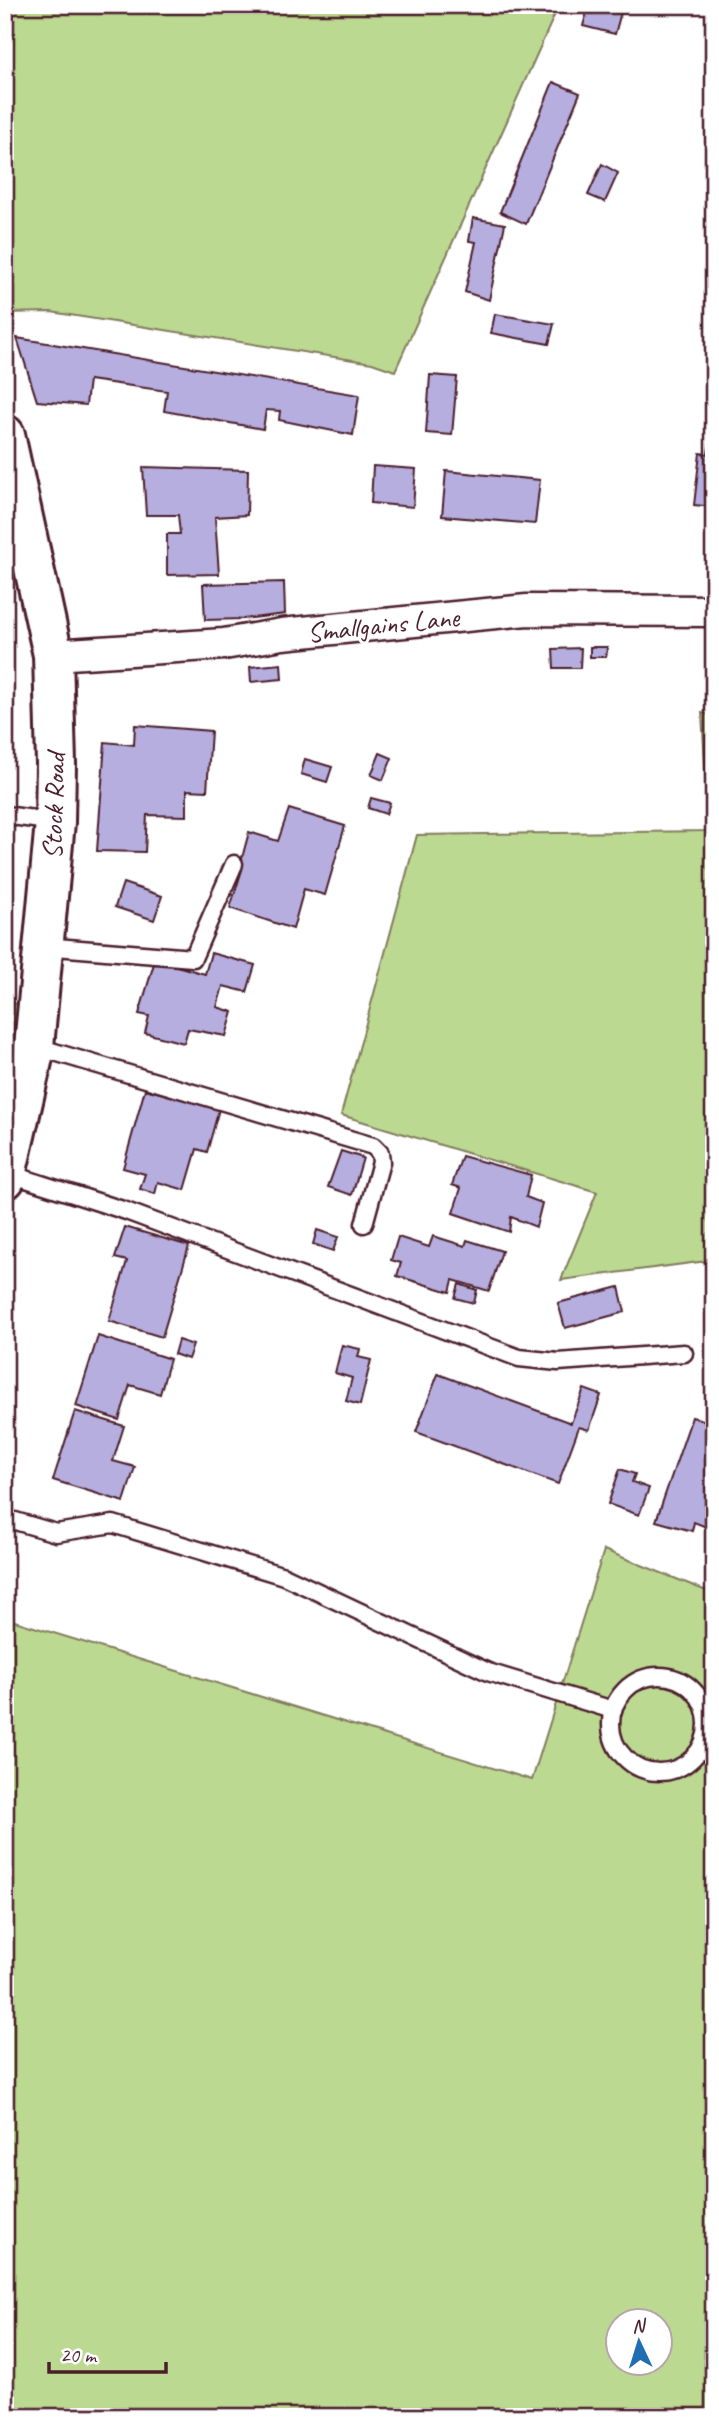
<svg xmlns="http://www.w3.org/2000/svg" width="719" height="2422" viewBox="0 0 719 2422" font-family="Caveat,sans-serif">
<rect width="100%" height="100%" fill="#fff"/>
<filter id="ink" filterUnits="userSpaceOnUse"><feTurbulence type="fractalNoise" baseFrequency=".0143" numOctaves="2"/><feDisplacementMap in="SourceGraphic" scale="14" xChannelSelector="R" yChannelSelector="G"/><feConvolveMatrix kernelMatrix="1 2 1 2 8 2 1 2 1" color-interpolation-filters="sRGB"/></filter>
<g filter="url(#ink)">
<g fill="#bcd991" stroke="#837c5e" stroke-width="2" fill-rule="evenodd">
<polygon points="5,5 559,5 395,371 372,363 51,312 5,313"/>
<polygon points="702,713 714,716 714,1260 561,1280 597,1192 341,1115 417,835 709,831"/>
<polygon points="5,1001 17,1004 33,1057 5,1179"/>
<path d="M604,1550L714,1594V2417H5V1618L532,1780ZM618,2320H660V2362H618Z"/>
</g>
<g fill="#b6aedf" stroke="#4a1f2b" stroke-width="2">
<polygon points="589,5 623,5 615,34 583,26"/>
<polygon points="553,82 580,93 526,224 500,212"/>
<polygon points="602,164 618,173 605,202 588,195"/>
<polygon points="473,218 505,224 489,300 465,292 476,242 469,241"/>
<polygon points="495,314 554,324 549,344 491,333"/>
<polygon points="17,338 359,395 353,435 279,420 280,411 266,410 263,429 164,411 167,391 89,380 86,405 37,401"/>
<polygon points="430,375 457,377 452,435 426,433"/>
<polygon points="711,433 714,434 714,507 694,505 700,453 708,454"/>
<polygon points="373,466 416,469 413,507 371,503"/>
<polygon points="143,467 248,470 247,515 215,517 219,574 167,575 167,534 180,534 178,515 146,515"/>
<polygon points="446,471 540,480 535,524 442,516"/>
<polygon points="284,582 285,614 243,619 205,620 203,584"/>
<polygon points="590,647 607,647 606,657 590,657"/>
<polygon points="581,648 580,668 554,668 553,649"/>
<polygon points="281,664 282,679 251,682 250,667"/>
<polygon points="135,725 211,731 207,791 187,790 187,816 147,815 145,852 97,851 105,742 134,745"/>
<polygon points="380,753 392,758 383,780 371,775"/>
<polygon points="305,759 332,767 327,782 301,774"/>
<polygon points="371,798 390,803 386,814 368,808"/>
<polygon points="289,809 345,826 325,895 304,889 293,929 230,908 242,870 239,869 249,832 278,841"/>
<polygon points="123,883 162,896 154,920 115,907"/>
<polygon points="211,953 255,965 247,992 223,986 217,1007 233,1012 226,1036 188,1029 184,1043 145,1033 149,1016 139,1014 155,960 205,974"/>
<polygon points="145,1089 219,1109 207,1152 197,1149 185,1190 158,1182 155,1194 140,1189 145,1174 123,1168"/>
<polygon points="341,1151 363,1158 352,1195 328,1187"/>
<polygon points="462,1156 531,1175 526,1197 542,1203 536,1227 511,1217 509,1232 453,1213 461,1188 452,1185"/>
<polygon points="125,1227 189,1246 162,1337 109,1321 127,1261 115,1258"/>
<polygon points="317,1230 338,1237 333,1251 313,1244"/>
<polygon points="433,1236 465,1246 467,1240 502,1251 489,1291 453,1280 450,1292 397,1276 401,1263 391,1260 398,1237 429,1247"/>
<polygon points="459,1284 477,1290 474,1303 455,1298"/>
<polygon points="619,1287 625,1312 565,1328 558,1303"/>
<polygon points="98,1336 170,1359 160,1394 130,1385 119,1420 76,1406"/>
<polygon points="178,1340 193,1345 188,1359 174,1354"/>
<polygon points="342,1345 360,1349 358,1357 371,1360 360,1405 346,1401 352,1378 335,1373"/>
<polygon points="438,1374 571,1423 584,1389 601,1395 589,1430 579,1427 558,1484 416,1432"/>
<polygon points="75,1411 124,1426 113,1461 135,1467 124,1502 53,1480"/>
<polygon points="692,1417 714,1423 714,1522 709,1528 694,1522 692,1531 656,1521"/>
<polygon points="620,1469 635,1474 632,1482 649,1488 639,1515 608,1504"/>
</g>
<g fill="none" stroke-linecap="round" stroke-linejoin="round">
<defs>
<g id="lane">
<polyline points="5,815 55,822"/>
<polyline points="43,946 193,958 234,864"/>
<polyline points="34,1046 373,1146 380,1153 381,1162 364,1224"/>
<polyline points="7,1173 126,1211 519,1358 558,1362 684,1353"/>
<polyline points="5,1518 56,1533 113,1524 284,1576 488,1672 613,1710"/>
<circle cx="659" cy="1724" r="48"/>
</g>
<polyline id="street" points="53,655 224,644 282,634 527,610 714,611"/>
<polyline id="secondary" points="5,435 53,655 56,764 55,822 33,1057 5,1179"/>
</defs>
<use href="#lane" stroke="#4a1f2b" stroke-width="21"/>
<use href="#street" stroke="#4a1f2b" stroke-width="35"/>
<use href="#secondary" stroke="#4a1f2b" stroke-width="44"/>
<use href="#lane" stroke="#fff" stroke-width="16"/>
<use href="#street" stroke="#fff" stroke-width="30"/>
<use href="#secondary" stroke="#fff" stroke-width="38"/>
</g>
</g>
<g text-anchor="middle" stroke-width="6" stroke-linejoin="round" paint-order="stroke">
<g font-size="28" fill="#4a1f2b" stroke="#fff">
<text transform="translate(383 624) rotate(-6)" y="10">Smallgains Lane</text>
<text transform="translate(53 806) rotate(-88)" y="10">Stock Road</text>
</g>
</g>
<rect width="719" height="2422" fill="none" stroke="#fff" stroke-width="28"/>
<rect x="14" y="14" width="691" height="2394" fill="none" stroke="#4a1f2b" stroke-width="2.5" filter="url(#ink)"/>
<g transform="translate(639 2342) rotate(356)"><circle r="33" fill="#ffffff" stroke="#b7a5aa" stroke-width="2"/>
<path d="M0-5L12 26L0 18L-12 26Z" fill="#1f6fb2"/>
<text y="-10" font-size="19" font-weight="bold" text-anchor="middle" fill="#4a1f2b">N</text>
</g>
<path d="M49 2362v10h117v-10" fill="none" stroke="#4a1f2b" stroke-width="3.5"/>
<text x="60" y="2362" font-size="21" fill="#4a1f2b" stroke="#ffffff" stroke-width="5" paint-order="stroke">20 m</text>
</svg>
